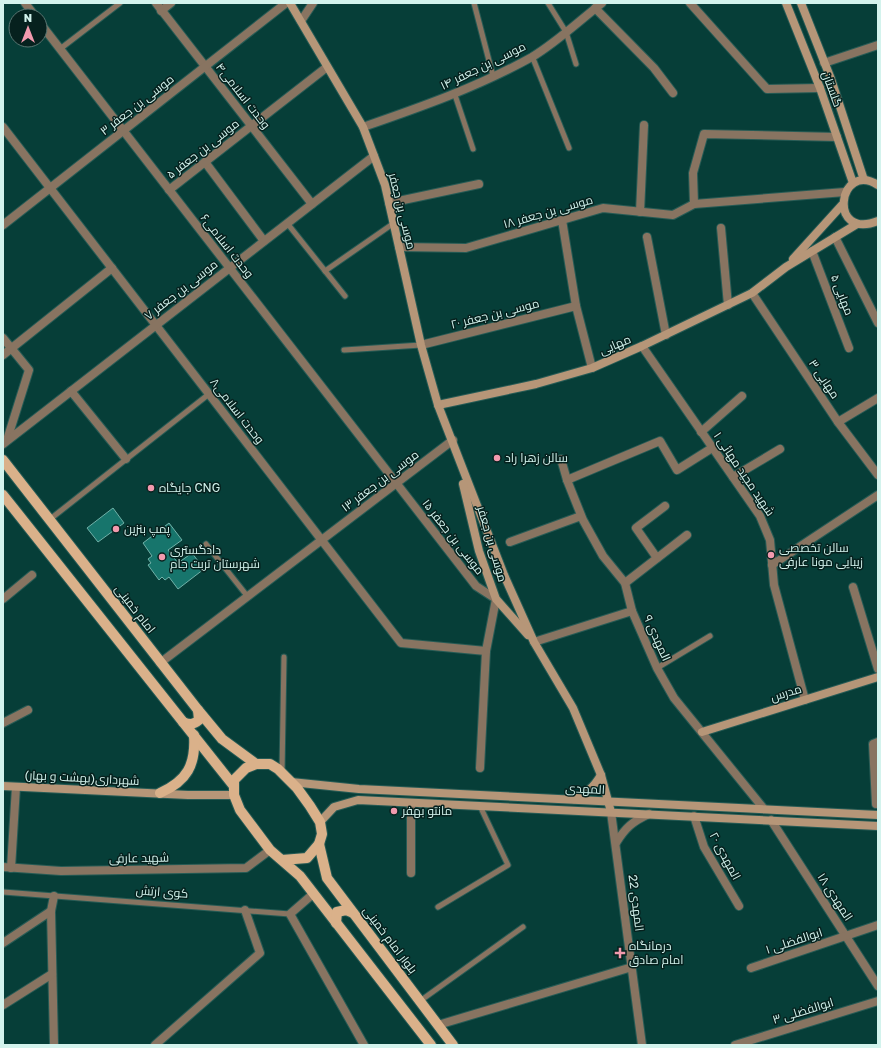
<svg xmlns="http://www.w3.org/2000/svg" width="881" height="1048" viewBox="0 0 881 1048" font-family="'Golos Text',Cairo,sans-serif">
<rect width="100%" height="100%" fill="#063e38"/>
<g fill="#17756c" stroke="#70b1a8">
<polygon points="113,508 124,523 98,542 87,528"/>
<polygon points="169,523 182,540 168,550 178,563 192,553 204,569 178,589 169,577 165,580 162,577 159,580 148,565 151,563 148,559 152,556 143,543"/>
</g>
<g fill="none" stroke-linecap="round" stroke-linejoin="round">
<defs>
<g id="lane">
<polyline points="474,3 493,76"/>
<polyline points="548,3 566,32 576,64"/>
<polyline points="60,49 120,3"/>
<polyline points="532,56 569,148"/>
<polyline points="455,95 473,149"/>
<polyline points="287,223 345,296"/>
<polyline points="325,271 394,223"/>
<polyline points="344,350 421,345"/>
<polyline points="49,520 209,394"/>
<polyline points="206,544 248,597"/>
<polyline points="657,668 710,636"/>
<polyline points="282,772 284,657"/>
<polyline points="3,892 290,914"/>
<polyline points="438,907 508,865 480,806"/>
<polyline points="420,1001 523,927"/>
</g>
<g id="street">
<polyline points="25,3 35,16"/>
<polyline points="156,3 312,204"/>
<polyline points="690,3 767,89 820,88"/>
<polyline points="595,8 654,68 673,93"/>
<polyline points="161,11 171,3"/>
<polyline points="301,21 313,3"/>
<polyline points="40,23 476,586 496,599 486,651 480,768"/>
<polyline points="824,63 878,45"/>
<polyline points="3,127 401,643 486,651"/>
<path d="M363,127C421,107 478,87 532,57C557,42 579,21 602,3"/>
<polyline points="205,162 264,241"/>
<polyline points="169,190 327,67"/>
<polyline points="389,203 479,184"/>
<polyline points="694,204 693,173 704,134 837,137"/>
<polyline points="640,212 644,125"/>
<polyline points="562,220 576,306 592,368"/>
<polyline points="3,225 286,3"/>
<polyline points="721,228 728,305"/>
<polyline points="647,237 666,335"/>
<polyline points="835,237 878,323"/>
<polyline points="399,247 466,248 603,208 673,215 694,204 845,192"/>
<polyline points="812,251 849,348"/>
<polyline points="752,293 838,422 878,475"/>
<polyline points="3,338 29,370 7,440"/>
<polyline points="421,345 576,306"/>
<polyline points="642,346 760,516 770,540 774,585 805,700"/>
<polyline points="3,355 112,268"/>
<polyline points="71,391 126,459"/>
<polyline points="838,422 878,398"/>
<polyline points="701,432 742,396"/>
<polyline points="3,444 374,156"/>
<polyline points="561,459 567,480 583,520 603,556 625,583 632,611 657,668 674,698 764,809"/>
<polyline points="733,477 780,449"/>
<polyline points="567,480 660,441 677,470 712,448"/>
<polyline points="510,542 581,516"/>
<polyline points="657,558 636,528 665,506"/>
<polyline points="772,565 878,495"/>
<polyline points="625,583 687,535"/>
<polyline points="853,587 878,669"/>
<polyline points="3,599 32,575"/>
<polyline points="534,642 632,611"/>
<polyline points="160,663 453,440"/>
<polyline points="3,723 28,710"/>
<polyline points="411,803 411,873"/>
<polyline points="876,804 873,744 878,742"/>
<polyline points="611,812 642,1045"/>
<polyline points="694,816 704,847 739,906"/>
<polyline points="771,820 878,986"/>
<path d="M616,843C625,828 633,821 649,814"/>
<polyline points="3,867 61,871 246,868 270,850"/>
<polyline points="11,868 16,787"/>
<polyline points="313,894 290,914 364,1045"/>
<polyline points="54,896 51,911 54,1045"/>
<polyline points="3,943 51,911"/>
<polyline points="751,968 878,925"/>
<polyline points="3,1005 52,974"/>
<polyline points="438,1025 632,967"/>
<polyline points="155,1045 260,953 245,910"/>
<polyline points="735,1045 878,1001"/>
</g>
<g id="secondary">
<polyline points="290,3 363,127 385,185 421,345 438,405 504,575 534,642 573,708 601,775 611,812"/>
<polyline points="786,3 820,88 853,183"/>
<polyline points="801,3 831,79 864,180"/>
<path d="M878,185C838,160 827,241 878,221"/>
<polyline points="793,259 842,205"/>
<polyline points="438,405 536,384 592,368 642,346 752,293 786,267 857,224"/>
<polyline points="463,484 479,551 496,599 528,635"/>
<polyline points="702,732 878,677"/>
<polyline points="291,782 359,789 878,815"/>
<polyline points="3,786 188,795 234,795"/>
<path d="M574,799C587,793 593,788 601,775"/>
<polyline points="320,822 334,807 358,800 878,826"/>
</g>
<g id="primary">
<polyline points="3,460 198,710 222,739 256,764"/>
<polyline points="3,495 233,785"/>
<path d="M183,722C190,725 193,725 199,720L198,710"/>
<path d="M160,793C187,781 196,765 194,735"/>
<polyline points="319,844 327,878 453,1045"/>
<polyline points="282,860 307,858 319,844 322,834 320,822 310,806 297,788 278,769 270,764 256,764 246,768 234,780 234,795 240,810 270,850 300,876 431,1045"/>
<polyline points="336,923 337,912 346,910 353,913"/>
</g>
</defs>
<use href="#lane" stroke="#275b55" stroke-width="7"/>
<use href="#street" stroke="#275b55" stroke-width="10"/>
<use href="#secondary" stroke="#275b55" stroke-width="10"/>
<use href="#primary" stroke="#275b55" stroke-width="12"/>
<use href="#lane" stroke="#887461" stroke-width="5"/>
<use href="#street" stroke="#887461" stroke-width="8"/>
<use href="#secondary" stroke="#b69678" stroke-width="8"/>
<use href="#primary" stroke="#dab18a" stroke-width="10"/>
</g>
<g fill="#f29aae" stroke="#06211e" stroke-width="1.5">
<circle cx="497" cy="458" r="4"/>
<circle cx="151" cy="488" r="4"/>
<circle cx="116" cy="529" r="4"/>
<circle cx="771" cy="555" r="4"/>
<circle cx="162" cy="557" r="4"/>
<circle cx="394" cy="811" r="4"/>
<path d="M618 947h4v4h4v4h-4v4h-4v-4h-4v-4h4z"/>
</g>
<g text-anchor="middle" stroke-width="3" stroke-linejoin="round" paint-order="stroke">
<g font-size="12" fill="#d3f3ed" stroke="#06211e">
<text transform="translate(483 66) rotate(-26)" y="4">موسی بن جعفر ۱۴</text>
<text transform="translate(832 89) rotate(70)" y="4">گلستان</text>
<text transform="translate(243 96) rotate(52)" y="4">وحدت اسلامی۴</text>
<text transform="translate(137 105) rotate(-38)" y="4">موسی بن جعفر ۳</text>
<text transform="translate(203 149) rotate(-38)" y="4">موسی بن جعفر ۵</text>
<text transform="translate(402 211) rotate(76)" y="4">موسی بن جعفر</text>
<text transform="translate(548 212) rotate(-16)" y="4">موسی بن جعفر ۱۸</text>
<text transform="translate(227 246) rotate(52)" y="4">وحدت اسلامی۶</text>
<text transform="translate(181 290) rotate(-38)" y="4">موسی بن جعفر ۷</text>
<text transform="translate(842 295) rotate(69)" y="4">مهایی ۵</text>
<text transform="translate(495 314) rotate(-14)" y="4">موسی بن جعفر ۲۰</text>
<text transform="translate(615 345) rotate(-23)" y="4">مهایی</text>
<text transform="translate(824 379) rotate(56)" y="4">مهایی ۳</text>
<text transform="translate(237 411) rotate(52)" y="4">وحدت اسلامی۸</text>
<text transform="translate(744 474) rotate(56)" y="4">شهید مجید مهائی ۱</text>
<text transform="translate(380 481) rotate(-37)" y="4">موسی بن جعفر ۱۳</text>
<text transform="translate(453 537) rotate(52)" y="4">موسی بن جعفر ۱۵</text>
<text transform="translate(492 544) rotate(74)" y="4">موسی بن جعفر</text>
<text transform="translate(135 609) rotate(52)" y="4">امام خمینی</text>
<text transform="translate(657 638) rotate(66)" y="4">المهدی ۹</text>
<text transform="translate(786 693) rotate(-17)" y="4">مدرس</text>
<text transform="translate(82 778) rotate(3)" y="4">شهرداری(بهشت و بهار)</text>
<text transform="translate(585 789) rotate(3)" y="4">المهدی</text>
<text transform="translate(725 856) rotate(62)" y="4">المهدی ۲۰</text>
<text transform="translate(139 858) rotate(-1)" y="4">شهید عارفی</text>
<text transform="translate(162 892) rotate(4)" y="4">کوی ارتش</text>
<text transform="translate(835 897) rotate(57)" y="4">المهدی ۱۸</text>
<text transform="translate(636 903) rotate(83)" y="4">المهدی 22</text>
<text transform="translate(390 940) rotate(53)" y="4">بلوار امام خمینی</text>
<text transform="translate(794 941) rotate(-18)" y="4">ابوالفضلی ۱</text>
<text transform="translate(803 1011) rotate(-17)" y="4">ابوالفضلی ۳</text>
</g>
<g font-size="12" fill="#d3f3ed" stroke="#06211e" text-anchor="start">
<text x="505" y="462">سالن زهرا راد</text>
<text x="159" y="492">جایگاه CNG</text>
<text x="124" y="533">پمپ بنزین</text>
<text x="779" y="552">سالن تخصصی<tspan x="779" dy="14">زیبایی مونا عارفی</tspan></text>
<text x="170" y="554">دادگستری<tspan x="170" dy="14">شهرستان تربت جام</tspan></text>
<text x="402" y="815">مانتو بهفر</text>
<text x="629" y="950">درمانگاه<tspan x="629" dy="14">امام صادق</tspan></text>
</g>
</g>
<rect width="881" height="1048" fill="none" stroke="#d3f3ed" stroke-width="8"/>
<g transform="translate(28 28)"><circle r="19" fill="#06211e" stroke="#587571"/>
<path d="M0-3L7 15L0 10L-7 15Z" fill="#f29aae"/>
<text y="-6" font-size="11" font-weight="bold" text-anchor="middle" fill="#d3f3ed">N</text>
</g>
</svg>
